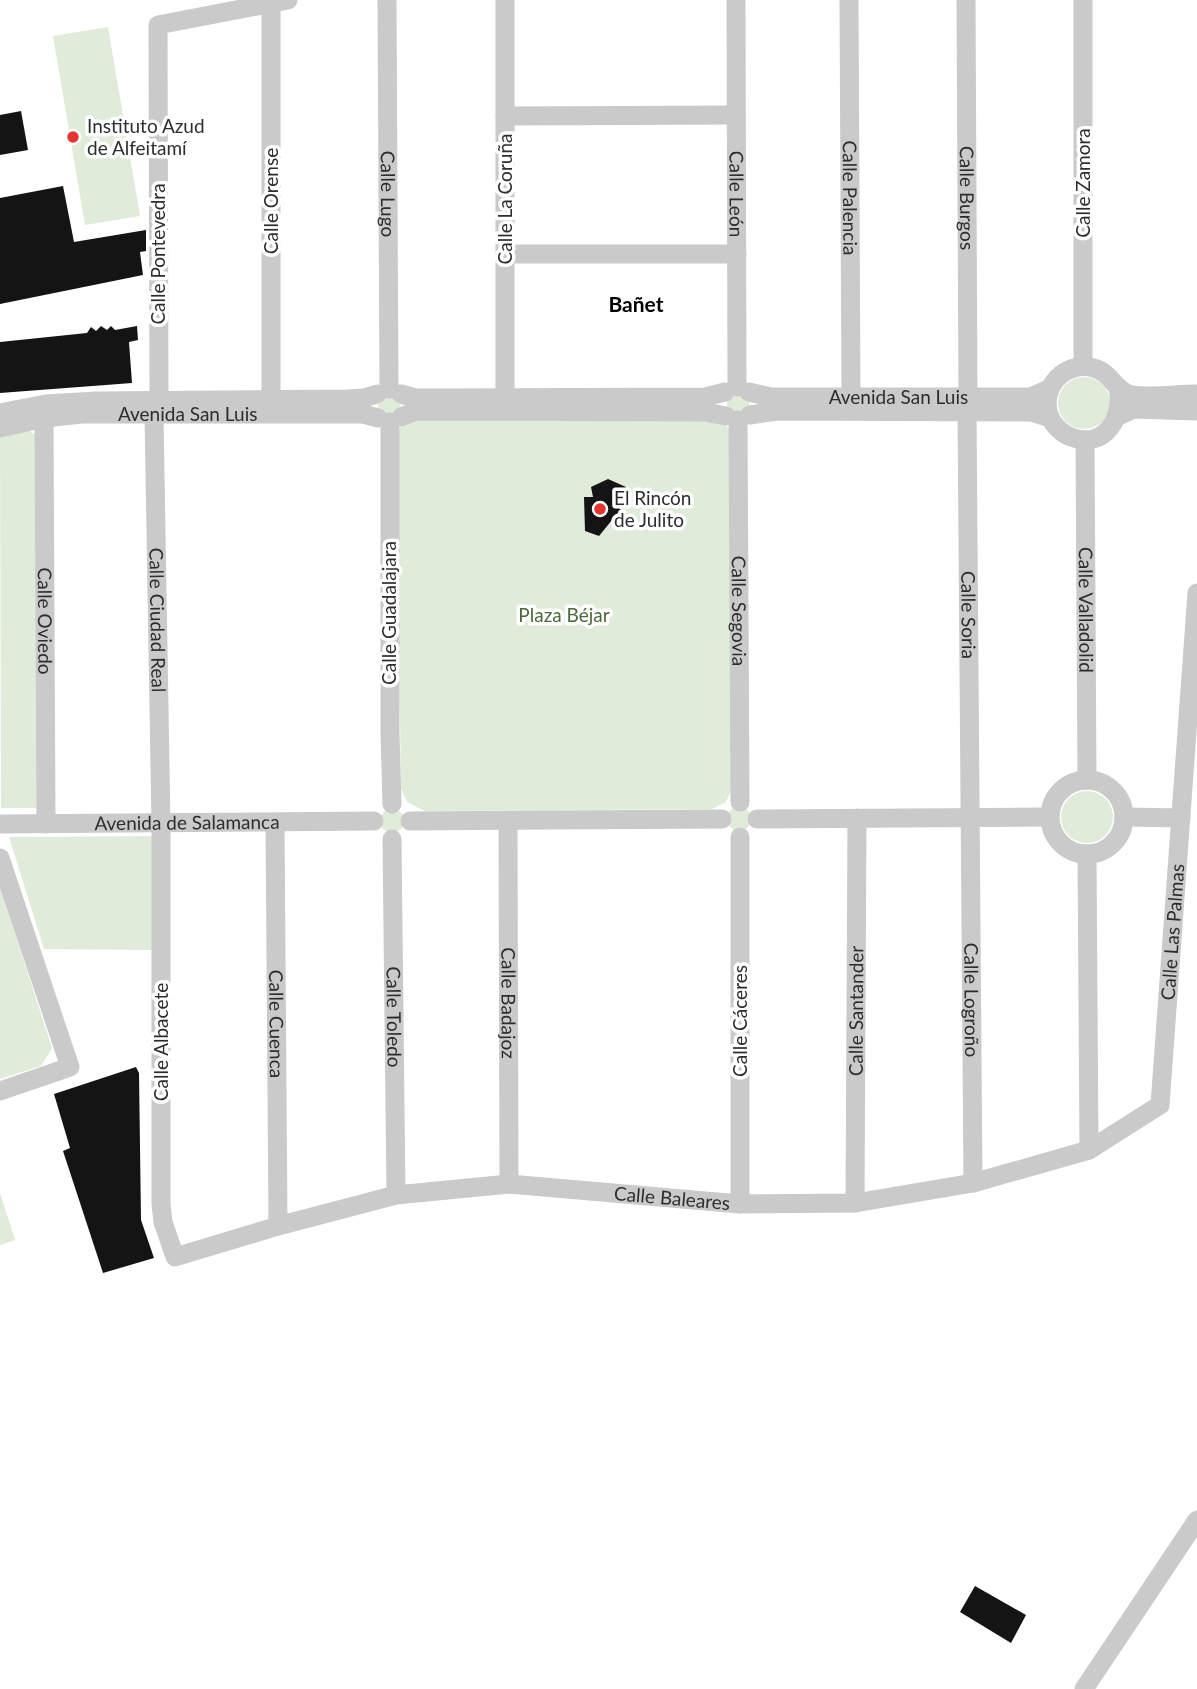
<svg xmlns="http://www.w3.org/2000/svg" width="1197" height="1689" viewBox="0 0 1197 1689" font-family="Lato,sans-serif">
<rect width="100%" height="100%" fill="#fff"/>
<g fill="#e1ebda">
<polygon points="108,27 140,216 85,225 53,36"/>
<circle cx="1084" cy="403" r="26"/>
<circle cx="738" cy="404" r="11"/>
<circle cx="389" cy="406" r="11"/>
<polygon points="414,419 707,419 724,423 729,429 732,788 726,802 712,809 425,811 407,802 401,788 396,438 402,424"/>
<polygon points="27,428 38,438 37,808 1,808 0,437"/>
<circle cx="1087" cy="817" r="26"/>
<circle cx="739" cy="819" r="12"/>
<circle cx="392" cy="821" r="12"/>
<polygon points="155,836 154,950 44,949 9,837"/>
<polygon points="0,887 52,1048 41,1066 0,1079"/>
<polygon points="0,1193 15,1240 0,1245"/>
</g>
<g fill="#141414">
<polygon points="21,111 28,150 0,155 0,115"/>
<polygon points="63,186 74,242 146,230 146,251 140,252 143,275 0,304 0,198"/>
<polygon points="101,326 107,330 111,326 115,330 137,326 138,340 129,342 132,383 0,393 0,342 87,333 91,327 96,331"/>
<polygon points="608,479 626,487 618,508 621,509 599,536 585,531 584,497 593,497 591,487"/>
<polygon points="136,1067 139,1073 141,1220 154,1258 103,1273 63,1151 70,1148 54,1094"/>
<polygon points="975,1586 1026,1615 1011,1643 960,1612"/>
</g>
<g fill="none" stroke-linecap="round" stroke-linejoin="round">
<g stroke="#cacaca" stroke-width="19">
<path id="s1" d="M387,0L389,389"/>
<polyline points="505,0 505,397"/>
<path id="s2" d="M736,0L737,387"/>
<path id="s3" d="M849,0L851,397"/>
<path id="s4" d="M966,0L968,397"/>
<polyline points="271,3 271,399"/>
<polyline points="505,116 736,115"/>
<polyline points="505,254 737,254"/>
<polyline points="1083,366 1083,0"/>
<path d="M1118,388C1124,417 1105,450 1071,437C1062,434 1052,424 1049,415C1040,387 1065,360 1094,368C1111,372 1115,392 1132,395C1153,398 1177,394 1197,394"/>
<path id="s5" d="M749,392L771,397H1031L1049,389"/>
<polyline points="401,394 415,398 705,397 725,392"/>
<polyline points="159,400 158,25 288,0"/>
<path id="s6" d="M967,412L973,1183"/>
<polyline points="0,413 46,404 96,401 348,399 364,398 377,394"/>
<path id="s7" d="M154,415L161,825V1204L163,1222L175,1257L278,1226L396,1195L509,1184L740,1204L855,1203L973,1183L1089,1150L1160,1105L1197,593"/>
<polyline points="750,415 777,411 1031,412 1050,418"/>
<polyline points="1118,416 1134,409 1197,411"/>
<polyline points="401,417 416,411 705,412 726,416"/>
<path id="s8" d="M44,418L46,824"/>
<path id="s9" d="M738,420L740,802"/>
<polyline points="390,422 390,734 392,804"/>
<path id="s10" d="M0,428L44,418L82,414H363L378,418"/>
<path id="s11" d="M1085,440L1087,780"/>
<circle cx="1087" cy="817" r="37"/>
<polyline points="1124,817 1181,818"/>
<polyline points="757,819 1049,817"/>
<polyline points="410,821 722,819"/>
<path id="s12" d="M508,821L509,1184"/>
<path id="s13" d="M275,823L278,1226"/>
<path id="s14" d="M0,824L374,821"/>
<polyline points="740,837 740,1204"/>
<path id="s15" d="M392,839L396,1195"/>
<polyline points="1087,854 1089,1150"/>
<polyline points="0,858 70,1067 0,1091"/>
<path id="s16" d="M855,1203L857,818"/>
<polyline points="1084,1689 1197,1520"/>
</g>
</g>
<g fill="#e5342e" stroke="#fff" stroke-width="2.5">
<circle cx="73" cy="137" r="7"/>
<circle cx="600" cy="509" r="7"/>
</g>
<g text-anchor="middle" stroke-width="7" stroke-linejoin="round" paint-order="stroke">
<g font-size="19" fill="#2d2d2d" stroke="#fff" text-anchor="start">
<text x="87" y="133">Instituto Azud<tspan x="87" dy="22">de Alfeitamí</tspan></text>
<text x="614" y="505">El Rincón<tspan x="614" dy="22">de Julito</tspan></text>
</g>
<g font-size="19" fill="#2d2d2d" stroke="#fff">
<text transform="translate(1083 183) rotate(-90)" y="7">Calle Zamora</text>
<text dy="7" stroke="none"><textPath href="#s2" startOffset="194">Calle León</textPath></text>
<text dy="7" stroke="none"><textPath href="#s1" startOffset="194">Calle Lugo</textPath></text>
<text dy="7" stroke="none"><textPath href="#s3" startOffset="198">Calle Palencia</textPath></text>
<text dy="7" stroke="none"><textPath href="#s4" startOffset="198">Calle Burgos</textPath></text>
<text transform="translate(505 199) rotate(-90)" y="7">Calle La Coruña</text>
<text transform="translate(271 201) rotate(-90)" y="7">Calle Orense</text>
<text transform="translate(158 254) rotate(-90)" y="7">Calle Pontevedra</text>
<text dy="7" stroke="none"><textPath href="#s5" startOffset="150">Avenida San Luis</textPath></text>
<text dy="7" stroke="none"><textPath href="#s10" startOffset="189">Avenida San Luis</textPath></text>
<text dy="7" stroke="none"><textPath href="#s11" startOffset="170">Calle Valladolid</textPath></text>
<text dy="7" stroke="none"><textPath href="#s9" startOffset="191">Calle Segovia</textPath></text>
<text transform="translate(389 613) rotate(-90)" y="7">Calle Guadalajara</text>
<text dy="7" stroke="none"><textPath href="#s6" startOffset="203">Calle Soria</textPath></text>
<text dy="7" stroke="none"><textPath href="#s7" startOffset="205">Calle Ciudad Real</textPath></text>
<text dy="7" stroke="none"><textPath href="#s8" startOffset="203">Calle Oviedo</textPath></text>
<text dy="7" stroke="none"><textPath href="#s14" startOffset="187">Avenida de Salamanca</textPath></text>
<text dy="7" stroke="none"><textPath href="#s7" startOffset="2032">Calle Las Palmas</textPath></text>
<text dy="7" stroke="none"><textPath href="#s6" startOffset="588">Calle Logroño</textPath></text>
<text dy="7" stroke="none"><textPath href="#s12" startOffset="182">Calle Badajoz</textPath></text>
<text dy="7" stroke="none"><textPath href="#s16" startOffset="192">Calle Santander</textPath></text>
<text dy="7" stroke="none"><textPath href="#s15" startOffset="178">Calle Toledo</textPath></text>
<text transform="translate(740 1021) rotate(-90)" y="7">Calle Cáceres</text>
<text dy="7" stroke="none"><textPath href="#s13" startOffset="201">Calle Cuenca</textPath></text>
<text transform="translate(161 1042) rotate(-90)" y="7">Calle Albacete</text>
<text dy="7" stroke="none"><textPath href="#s7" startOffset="1351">Calle Baleares</textPath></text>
</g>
<g font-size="19" fill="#4b693b" stroke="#fff">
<text x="564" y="622">Plaza Béjar</text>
</g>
<g font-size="21" font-weight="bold" fill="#000" stroke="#fff">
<text x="636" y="312">Bañet</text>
</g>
</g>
</svg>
